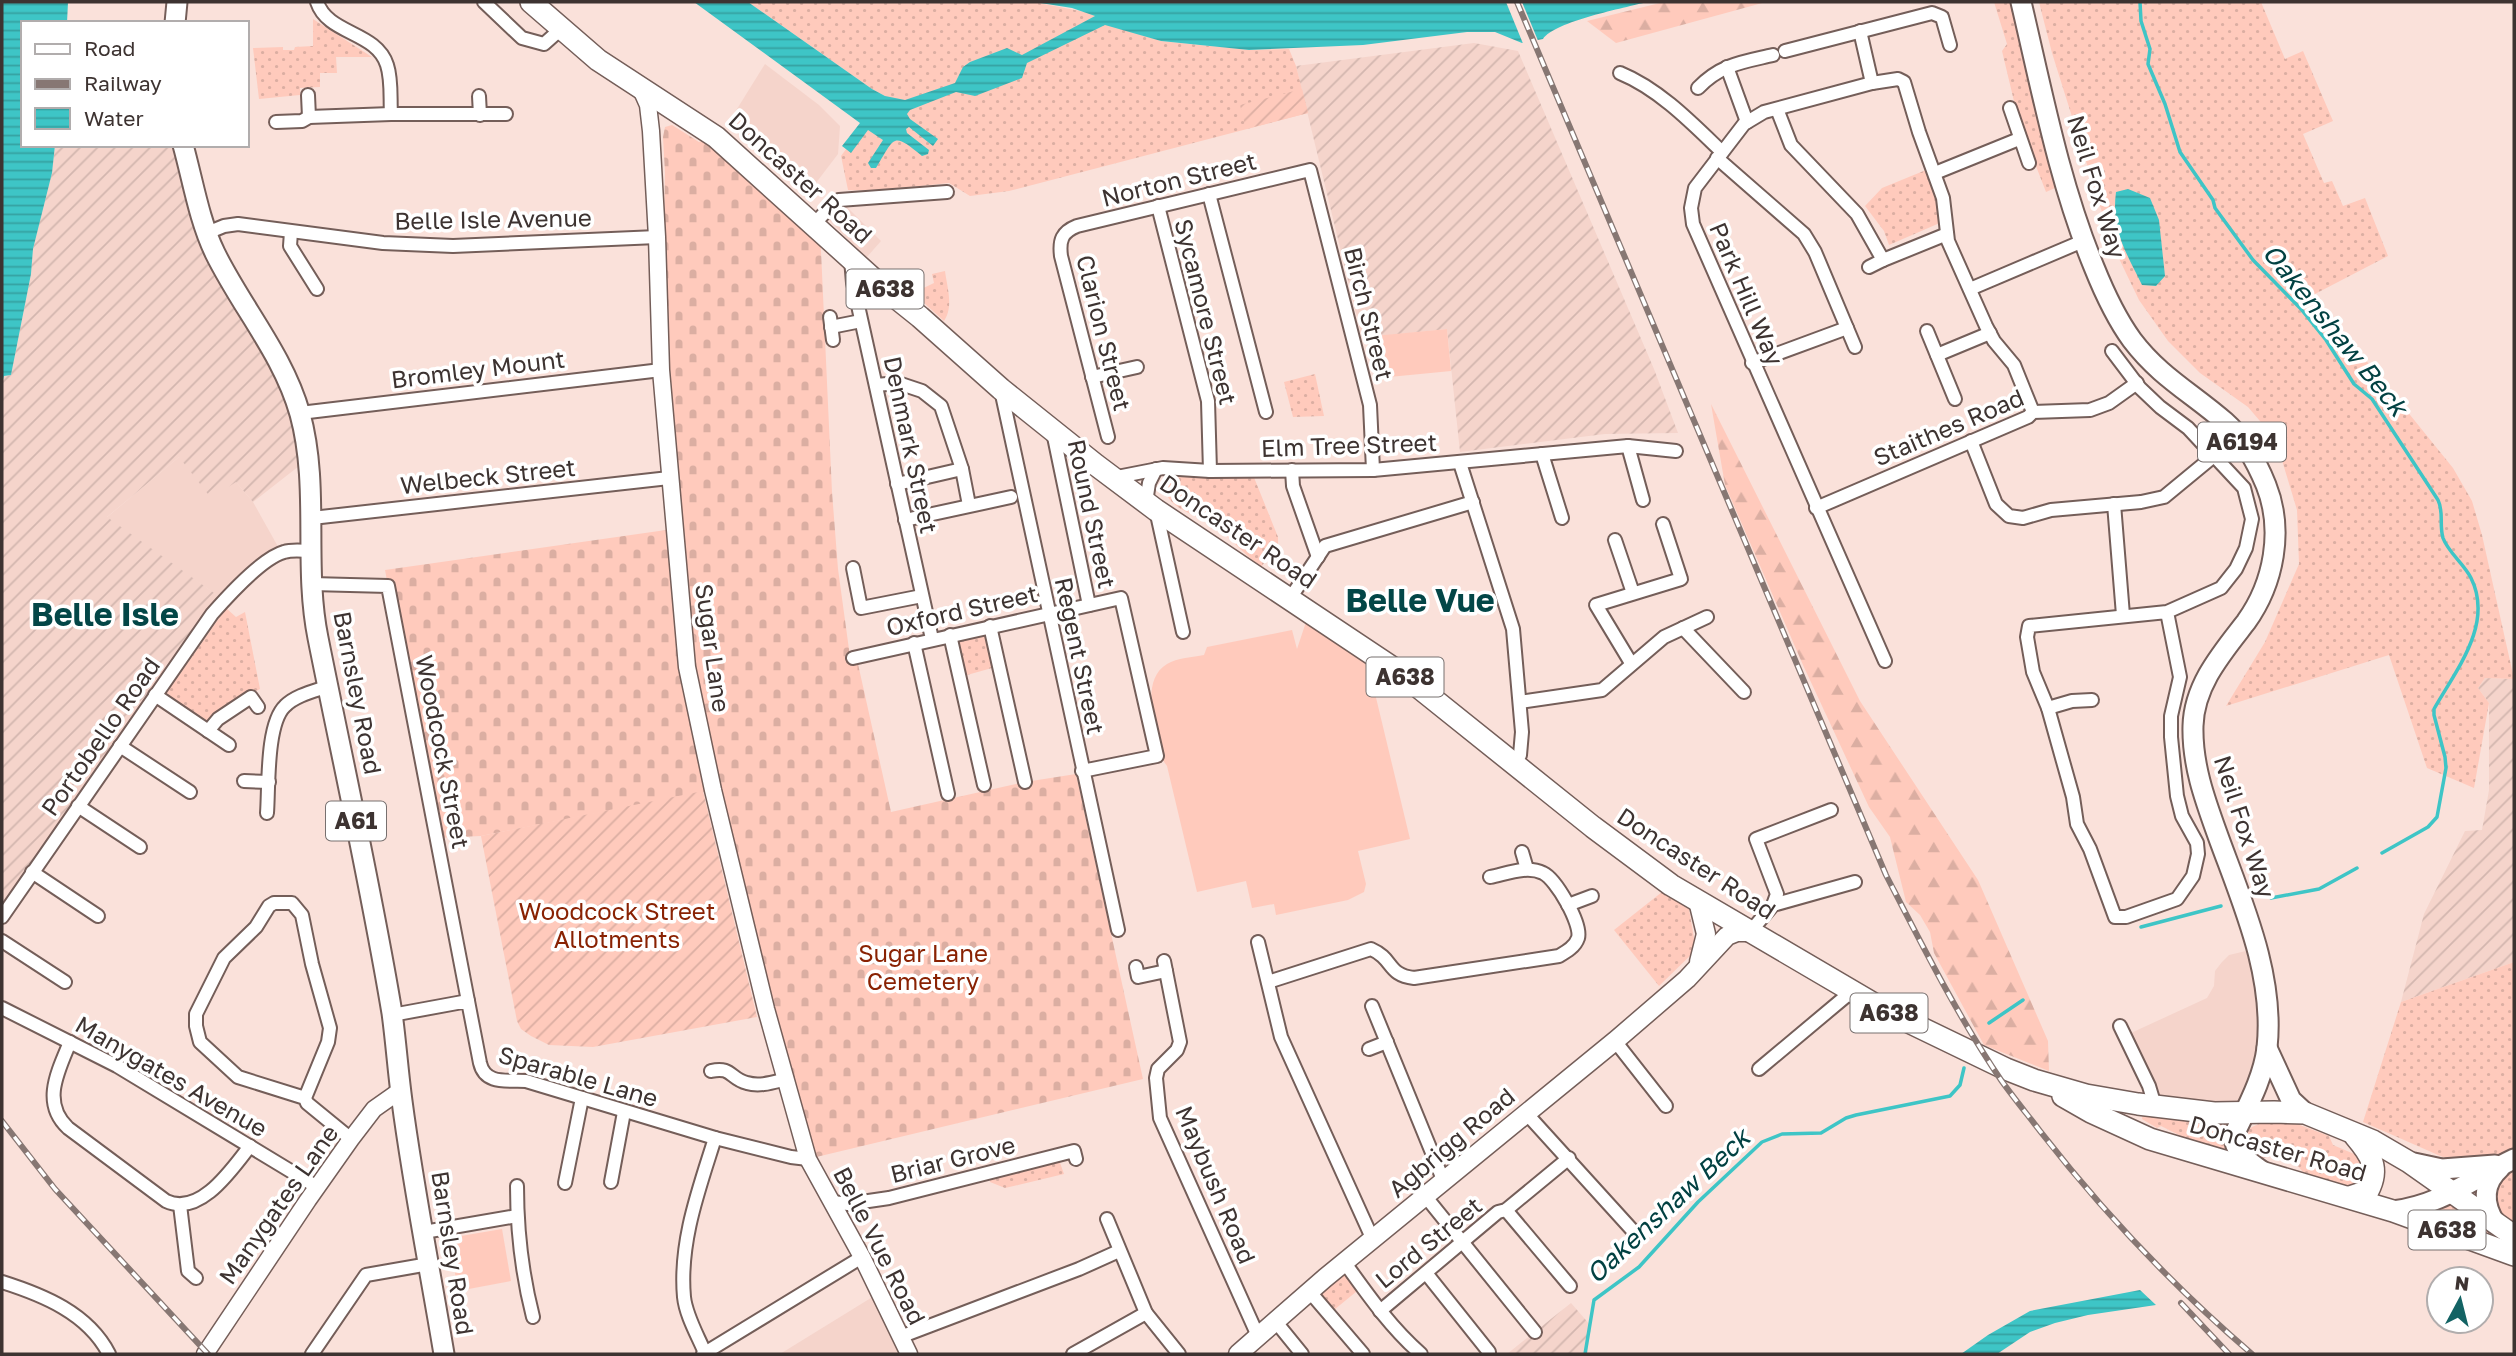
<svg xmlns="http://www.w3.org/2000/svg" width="2516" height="1356" viewBox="0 0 2516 1356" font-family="'Golos Text',sans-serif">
<defs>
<pattern id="industrial-furrows" width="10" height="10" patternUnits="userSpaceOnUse" patternTransform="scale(1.75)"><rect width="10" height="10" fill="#f5d4cb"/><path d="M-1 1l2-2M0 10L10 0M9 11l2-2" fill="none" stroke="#d3b6af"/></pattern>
<pattern id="grass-dots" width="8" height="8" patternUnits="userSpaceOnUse" patternTransform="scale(1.75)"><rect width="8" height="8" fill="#ffcabc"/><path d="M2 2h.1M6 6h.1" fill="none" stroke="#dbaea2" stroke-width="1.8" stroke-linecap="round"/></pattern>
<pattern id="forest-firs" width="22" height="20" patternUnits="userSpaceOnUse" patternTransform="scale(1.75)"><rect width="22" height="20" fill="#ffcabc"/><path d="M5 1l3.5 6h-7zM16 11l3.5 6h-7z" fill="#dbaea2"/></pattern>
<pattern id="cemetery-stones" width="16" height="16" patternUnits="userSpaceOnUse" patternTransform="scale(1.75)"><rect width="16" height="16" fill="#ffcabc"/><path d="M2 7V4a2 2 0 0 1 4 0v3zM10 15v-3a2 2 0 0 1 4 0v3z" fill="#dbaea2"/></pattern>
<pattern id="garden-furrows" width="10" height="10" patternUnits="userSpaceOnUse" patternTransform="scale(1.75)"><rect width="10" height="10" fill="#ffcabc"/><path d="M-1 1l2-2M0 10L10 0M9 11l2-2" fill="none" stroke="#dbaea2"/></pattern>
<pattern id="water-rules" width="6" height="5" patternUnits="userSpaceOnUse" patternTransform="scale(1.75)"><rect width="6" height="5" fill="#3ec5c6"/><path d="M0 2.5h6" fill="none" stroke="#35a1a1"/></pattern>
</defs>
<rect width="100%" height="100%" fill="#fae1da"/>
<g fill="#f5d4cb">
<polygon points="765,64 819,105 840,126 838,154 809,192 727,125"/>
<polygon points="843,203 881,241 866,258 827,218"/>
<polygon points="179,457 236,482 253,502 281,552 224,600 106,518"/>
<polygon points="2246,951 2258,993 2260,1036 2257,1059 2242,1098 2233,1104 2218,1108 2158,1097 2131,1033 2207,998 2214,986 2215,971 2222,962 2229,955"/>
<polygon points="879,1293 909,1354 780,1354"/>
</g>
<g fill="url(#industrial-furrows)">
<polygon points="1474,43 1518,51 1654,369 1678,433 1605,434 1460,452 1447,329 1362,338 1296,66"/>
<polygon points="55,145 183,145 207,233 273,349 308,459 253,502 236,482 211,498 179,457 107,517 224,600 2,917 2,383 4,376 11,375 31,274 33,249 52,173"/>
<polygon points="2485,678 2514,679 2514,962 2401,1002 2424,914 2465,831 2482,830 2489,790 2489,703 2478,688"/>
<polygon points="1571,1303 1591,1326 1587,1354 1507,1354"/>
</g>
<g fill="url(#grass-dots)">
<polygon points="748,2 1034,2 1090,13 1095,16 1091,19 1161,41 1249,50 1289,49 1296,66 1308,113 1009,191 970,196 949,183 873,191 848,190 841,156 885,96 872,89"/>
<polygon points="1994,2 2012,2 2055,188 2046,192 2019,122 2002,51 2007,44"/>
<polygon points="2039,2 2261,2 2285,59 2303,51 2333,121 2303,134 2324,183 2332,181 2343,206 2365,198 2388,256 2313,295 2453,468 2472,501 2482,535 2514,679 2485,678 2478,688 2489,703 2474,788 2427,768 2389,655 2226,706 2265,642 2299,564 2297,510 2281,457 2265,427 2248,407 2200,373 2168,341 2139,300 2112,244 2052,53"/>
<polygon points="313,19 372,57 336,57 337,73 320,73 320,87 300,88 300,95 259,99 253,48 283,47 283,50 294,50 295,47 313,46"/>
<polygon points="1926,170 1941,202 1942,222 1889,245 1884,231 1865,206 1882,188"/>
<path d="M945,271C947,287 954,307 944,321L913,293L934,283L932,274Z"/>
<polygon points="1315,374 1324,416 1293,417 1284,382"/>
<path d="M1179,473L1253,475L1278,537V545L1261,567C1242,553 1226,532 1207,522C1195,515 1172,508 1167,495C1163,484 1171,478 1179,473Z"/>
<polygon points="226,608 236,617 245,612 260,689 223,708 207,721 166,694"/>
<polygon points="990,626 999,666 960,677 950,635"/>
<polygon points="1662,892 1689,909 1696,950 1659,986 1614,930"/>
<polygon points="2514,962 2514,1236 2493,1203 2497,1197 2454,1162 2363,1122 2401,1002"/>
<polygon points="2143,1112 2226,1124 2228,1154 2219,1155 2161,1126 2157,1128 2142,1119"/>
<path d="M2277,1121L2292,1122L2329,1136L2333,1145L2366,1159L2369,1164L2357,1190L2303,1172L2296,1164L2269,1157L2260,1159L2251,1155C2238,1127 2253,1124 2277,1121Z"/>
<polygon points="1059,1160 1064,1174 1005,1188 990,1182 989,1177"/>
<polygon points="2453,1197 2453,1207 2469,1219 2476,1218 2495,1237 2451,1222 2449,1216 2435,1212"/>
<polygon points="1345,1263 1362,1287 1329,1314 1310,1292"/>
</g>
<g fill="url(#forest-firs)">
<polygon points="1664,2 1766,2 1616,43 1587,21"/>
<polygon points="1711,404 1860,701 1978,880 2048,1041 2049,1071 1984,1045 1934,953 1930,932 1920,915 1906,902 1890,837 1869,807 1803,665 1725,485"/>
</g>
<polygon fill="url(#cemetery-stones)" points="672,125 699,142 716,137 820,229 832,492 838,569 851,664 858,664 891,812 1025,782 1076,774 1143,1079 808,1159 713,790 481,836 436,838 385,570 673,529 661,370 665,173 663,137 665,127"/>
<g fill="url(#garden-furrows)">
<polygon points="1302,89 1308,113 1246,129 1240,105"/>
<polygon points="703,791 757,1017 593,1047 549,1045 531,1036 521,1029 517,1021 481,836"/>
</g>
<g fill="#ffcabc">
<polygon points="1447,329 1451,371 1379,378 1374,336"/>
<path d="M1307,619L1366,656L1410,839L1358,851L1366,884L1364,892L1348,900L1276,915L1274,904L1252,908L1246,881L1197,892L1167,766L1162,759C1157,733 1138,681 1167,664C1177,658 1193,657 1204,655L1207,647L1292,630L1297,649Z"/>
<polygon points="502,1229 511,1281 458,1291 449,1238"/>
</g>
<g fill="url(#water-rules)">
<polygon points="2,2 68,2 67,23 23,23 23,145 55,145 52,173 33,249 31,274 11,375 4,376 2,383"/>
<path d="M694,2H748L872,89L885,96L905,100L955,83L963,67L970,62L1007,48L1022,55L1095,16L1072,8L1034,2H1647C1625,8 1555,21 1543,39L1522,43L1495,32H1467L1363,45L1249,50L1161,41L1105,25L1027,63L1022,78L975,96L956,92L910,110L907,114L910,119L938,139L933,146L909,127L906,129L907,133L929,150L928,154L922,156C892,131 895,137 876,168H871L868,163L883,140L868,130L851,153L842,146L860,123Z"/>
<path d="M2128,189L2150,198L2159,220L2165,276L2156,286L2142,285C2126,252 2111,230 2116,192Z"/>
<polygon points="2140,1290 2156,1305 2088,1315 2055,1323 2030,1332 1997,1354 1961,1354 1988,1335 2030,1311"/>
</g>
<polygon fill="#fae1da" points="1506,2 1522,2 1539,43 1524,46"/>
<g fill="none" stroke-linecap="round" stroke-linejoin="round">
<g stroke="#3ec5c6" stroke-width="3.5">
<path d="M2140,2L2141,21L2150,49L2148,64L2165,104L2180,152L2213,200L2215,208L2253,260L2301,309L2326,340L2354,384L2372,399L2438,500C2444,512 2439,525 2443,538C2448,552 2464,564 2471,578C2494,624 2456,670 2434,709V715L2445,757L2446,768L2437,817L2428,827L2382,853"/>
<polyline points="2271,898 2319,889 2357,868"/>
<polyline points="2141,927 2221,906"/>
<polyline points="1989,1023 2023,1000"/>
<polyline points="1585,1354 1594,1300 1639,1267 1698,1202 1762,1142 1782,1134 1821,1133 1846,1118 1856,1115 1950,1096 1960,1085 1964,1068"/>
</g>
<defs>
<g id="minor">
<path d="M317,2C328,35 376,31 387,65C392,80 390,98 391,114H506"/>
<polyline points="484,2 522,38 544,44 562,28"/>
<polyline points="1860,31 1872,83"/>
<polyline points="1785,51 1932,13 1942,17 1950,45"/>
<polyline points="1727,67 1747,122"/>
<path d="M1620,73C1659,89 1692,123 1722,152"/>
<path d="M1698,88C1721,64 1743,62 1773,55"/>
<polyline points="308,95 309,117"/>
<polyline points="479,96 480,115"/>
<polyline points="2010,108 2029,163"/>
<polyline points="1777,109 1791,145 1857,214 1883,260 1947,234"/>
<polyline points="276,122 302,121 309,117 391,114"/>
<polyline points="1717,158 1804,234 1815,252 1855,347"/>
<polyline points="1935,173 2019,139"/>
<polyline points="1209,194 1266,412"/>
<polyline points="1158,206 1208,401 1210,471"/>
<polyline points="814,224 834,203 839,200 947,192"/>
<polyline points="291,232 290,246 317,289"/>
<polyline points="207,233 224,226 238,224 383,243 453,246 657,237"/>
<polyline points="851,259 853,283 932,639"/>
<polyline points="1869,267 1883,260"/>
<polyline points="1970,289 2083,241"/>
<polyline points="830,317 833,340"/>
<polyline points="831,327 861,321"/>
<polyline points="1927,331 1955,399"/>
<polyline points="2112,351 2140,388 2160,407 2188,428 2244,488 2252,519 2246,548 2236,569 2221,588 2167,612 2029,626 2027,637 2033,672 2048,708 2073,797 2077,824 2090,849 2115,917 2126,917 2177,899 2193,876 2198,854 2197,843 2182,816 2177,796 2171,737 2171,716 2180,677 2167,612"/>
<polyline points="1937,355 1990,333"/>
<polyline points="1752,363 1847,328"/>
<polyline points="1092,377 1137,367"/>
<polyline points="876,385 898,383 922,391 941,406 962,469 969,505"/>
<polyline points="1001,390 1118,930"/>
<polyline points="300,413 661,370"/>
<polyline points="1053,432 1089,605"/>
<path d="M1108,437L1061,256C1059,240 1062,232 1077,226L1310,170L1370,405L1373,470"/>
<polyline points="1971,441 1996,504 2009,516 2023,518 2051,510 2141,502 2164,497 2238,436"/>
<polyline points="1628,446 1643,500"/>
<polyline points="1542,454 1562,518"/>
<polyline points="1460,463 1513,629 1522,732 1520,755 1515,763"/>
<polyline points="1292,470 1293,486 1318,557"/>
<polyline points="1112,478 1163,468 1210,471 1373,470 1628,446 1676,451"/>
<polyline points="897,484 962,469"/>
<polyline points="1146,502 1149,483 1156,469"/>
<polyline points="2114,504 2123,615"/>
<polyline points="1816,508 2028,417 2033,412 2090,410 2109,403 2137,383"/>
<polyline points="1156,510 1183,632"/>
<polyline points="312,518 669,478"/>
<polyline points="905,520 1011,497"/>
<polyline points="1615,540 1633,593"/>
<polyline points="853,568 861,608 922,596"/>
<polyline points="312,584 388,586 468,1001"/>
<polyline points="1295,591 1325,546 1473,502"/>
<polyline points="990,626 1025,782"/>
<polyline points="1683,628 1744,692"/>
<polyline points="950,635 984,785"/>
<polyline points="914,643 948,794"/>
<polyline points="853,658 1121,598 1157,756 1082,771"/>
<polyline points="1885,661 1693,224 1691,208 1695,188 1744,124 1764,112 1872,83 1898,79 1904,82 1919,132 1943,198 1948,241 1986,326 1994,341 2014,365 2033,412"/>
<polyline points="1631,663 1596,605 1681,579 1663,524"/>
<polyline points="155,695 229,745"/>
<polyline points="1520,702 1602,690 1664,637 1707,617"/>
<polyline points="2048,708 2072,701 2092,700"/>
<polyline points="208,731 218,719 251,697 258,707"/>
<polyline points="120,746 190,792"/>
<polyline points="244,781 269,782"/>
<polyline points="78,806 140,847"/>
<path d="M267,813C269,787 266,724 285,706C296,695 315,691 329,686"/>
<polyline points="1522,852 1527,869"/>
<polyline points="32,872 98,916"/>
<polyline points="1568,905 1592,896"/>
<polyline points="1773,905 1777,894 1756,839 1831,810"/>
<path d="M2,917L212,614C227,597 262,558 284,552C293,549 303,551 312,551"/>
<polyline points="1750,932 1773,905 1855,882"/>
<polyline points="2,941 65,982"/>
<polyline points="1258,942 1281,1037 1373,1240"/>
<polyline points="1164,961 1180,1042 1177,1050 1158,1069 1156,1078 1160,1118 1258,1336"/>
<polyline points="1136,967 1138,977 1166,971"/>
<path d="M1268,982L1371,949C1394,959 1387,975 1414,978L1559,956C1566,952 1575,947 1578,938C1582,924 1556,879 1543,873C1527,865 1506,874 1490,877"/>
<polyline points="1372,1006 1444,1182"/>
<polyline points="2,1008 117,1066 317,1187"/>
<path d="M392,1015L468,1001L480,1063C485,1085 507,1080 526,1081L715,1138L791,1157L808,1159"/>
<polyline points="2120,1026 2149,1086 2155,1106"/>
<polyline points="1615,1041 1666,1106"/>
<path d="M70,1042C58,1071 41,1103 68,1128L166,1201C200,1217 232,1169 250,1146"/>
<polyline points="1369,1049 1387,1042"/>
<polyline points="1759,1069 1851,992"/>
<path d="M711,1071C732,1066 730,1079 747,1083C760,1087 774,1082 787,1079"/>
<polyline points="305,1098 238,1077 200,1042 196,1026 196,1014 224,958 256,927 269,906 274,903 292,903 302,915 312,964 330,1028 328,1042 305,1098 307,1103 351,1139"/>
<polyline points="1526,1113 1634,1232"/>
<polyline points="611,1182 624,1112"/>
<polyline points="565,1183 582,1098"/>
<path d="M517,1186C517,1230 522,1274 533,1317"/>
<polyline points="1426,1197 1535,1332"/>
<polyline points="833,1202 848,1204 889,1198 1074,1151 1076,1159"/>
<polyline points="180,1205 188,1271 196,1278"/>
<polyline points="1506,1210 1570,1286"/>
<polyline points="1107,1219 1146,1313 1179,1354"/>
<polyline points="424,1232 517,1216"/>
<path d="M1345,1263C1368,1295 1391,1328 1421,1354"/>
<polyline points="1426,1273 1489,1352"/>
<path d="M2,1282C43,1295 88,1313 109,1354"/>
<polyline points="1310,1292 1363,1354"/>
<polyline points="1380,1311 1498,1212 1506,1210 1569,1158"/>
<polyline points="1276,1322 1302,1354"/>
<polyline points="900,1337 1079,1269 1119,1251"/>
<path d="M705,1353C698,1336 686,1316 684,1297C679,1242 699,1189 715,1138"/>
<polyline points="312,1354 366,1275 429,1264"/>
<polyline points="703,1354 862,1257"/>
<polyline points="1073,1354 1146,1313"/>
</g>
<g id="tertiary">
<polyline points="640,87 648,105 651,131 657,237 661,370 687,667 713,790 766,1009 808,1159 862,1257 909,1354"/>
<polyline points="205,1354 308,1200 351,1139 374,1109 401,1090"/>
</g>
<g id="secondary">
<polyline points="1698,901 1706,934 1699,962"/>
<polyline points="1238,1354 1325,1278 1615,1041 1687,979 1727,936 1737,932 1750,932"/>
</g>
<g id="primary">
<path d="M2021,2C2042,91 2059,182 2094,267C2104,292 2116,318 2132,340C2160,377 2192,393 2225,422C2243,438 2257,463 2266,485C2284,530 2274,583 2246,622C2222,653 2194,685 2193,726C2192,765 2205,800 2218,836C2242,902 2275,975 2267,1048C2263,1079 2247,1107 2234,1135C2234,1154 2250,1162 2263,1172"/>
<polyline points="175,23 177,2"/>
<path d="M183,145C193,181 199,220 215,253C242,308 283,354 300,414C320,487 303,564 318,638C343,763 371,887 392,1013C396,1042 398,1072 402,1101C413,1185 430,1270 444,1354"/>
<polyline points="2267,1048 2291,1100 2305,1113"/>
<polyline points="2414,1163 2442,1169 2495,1165"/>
<path d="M2393,1211C2441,1205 2472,1179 2514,1159"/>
<path d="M2495,1223C2483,1204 2482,1184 2500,1168"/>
</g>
<g id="trunk">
<polyline points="531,2 598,60 716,137 880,285 920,317 1001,389 1096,465 1156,510 1402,674 1593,827 1671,885 1886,1011 2006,1069 2034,1080 2086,1095 2138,1104 2214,1113 2274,1112 2305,1113 2373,1141 2409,1162 2514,1236"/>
<polyline points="2063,1096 2091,1112 2150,1139 2393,1211 2514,1255"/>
<path d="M2350,1197L2368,1191C2380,1168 2371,1155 2355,1136"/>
</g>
</defs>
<use href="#minor" stroke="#745e59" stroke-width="16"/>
<use href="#tertiary" stroke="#745e59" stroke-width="19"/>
<use href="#secondary" stroke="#745e59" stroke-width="21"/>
<use href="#primary" stroke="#745e59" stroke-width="23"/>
<use href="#trunk" stroke="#745e59" stroke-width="24"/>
<use href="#minor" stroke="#fff" stroke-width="12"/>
<use href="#tertiary" stroke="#fff" stroke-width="16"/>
<use href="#secondary" stroke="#fff" stroke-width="18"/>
<use href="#primary" stroke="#fff" stroke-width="19"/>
<use href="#trunk" stroke="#fff" stroke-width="21"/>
<defs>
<g id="rail">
<path d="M1517,2L1886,875C1922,945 1957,1015 2001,1080C2013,1097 2027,1114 2040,1131C2103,1212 2174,1287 2252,1354"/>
<polyline points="2,1121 55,1189 208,1354"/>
<polyline points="2181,1303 2229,1354"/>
</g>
</defs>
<use href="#rail" stroke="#877773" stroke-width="6"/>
<use href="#rail" stroke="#fff" stroke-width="3.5" stroke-dasharray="10" stroke-linecap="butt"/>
</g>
<g text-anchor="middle" stroke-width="7" stroke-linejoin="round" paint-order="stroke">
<g fill="#fff" stroke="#77706f" stroke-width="2">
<rect x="846.5" y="269.5" width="77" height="39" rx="5"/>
<rect x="2198" y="422.5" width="88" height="39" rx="5"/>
<rect x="1366.5" y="657.5" width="77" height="39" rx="5"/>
<rect x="326" y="801.5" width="60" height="39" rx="5"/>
<rect x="1850.5" y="993.5" width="77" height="39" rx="5"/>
<rect x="2408.5" y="1210.5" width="77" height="39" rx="5"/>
</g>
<g font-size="23" font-weight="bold" fill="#3d3331">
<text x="885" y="297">A638</text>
<text x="2242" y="450">A6194</text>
<text x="1405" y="685">A638</text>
<text x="356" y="829">A61</text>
<text x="1889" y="1021">A638</text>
<text x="2447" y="1238">A638</text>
</g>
<g font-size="24" fill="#3d3331" stroke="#fff">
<text transform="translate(800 178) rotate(42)" y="8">Doncaster Road</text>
<text transform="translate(1179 180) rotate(-14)" y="8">Norton Street</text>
<text transform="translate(2096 187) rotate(73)" y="8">Neil Fox Way</text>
<text transform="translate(493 220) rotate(-1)" y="8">Belle Isle Avenue</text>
<text transform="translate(1746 294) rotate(67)" y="8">Park Hill Way</text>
<text transform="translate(1205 312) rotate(76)" y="8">Sycamore Street</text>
<text transform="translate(1368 314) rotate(76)" y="8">Birch Street</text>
<text transform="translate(1103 333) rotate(76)" y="8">Clarion Street</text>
<text transform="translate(478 370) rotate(-7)" y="8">Bromley Mount</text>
<text transform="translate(1949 428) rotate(-23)" y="8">Staithes Road</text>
<text transform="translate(910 445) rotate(78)" y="8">Denmark Street</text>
<text transform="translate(1349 446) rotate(-2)" y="8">Elm Tree Street</text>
<text transform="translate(488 477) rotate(-6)" y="8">Welbeck Street</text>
<text transform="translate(1091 514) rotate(78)" y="8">Round Street</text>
<text transform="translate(1238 532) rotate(34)" y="8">Doncaster Road</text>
<text transform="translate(962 611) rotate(-13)" y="8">Oxford Street</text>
<text transform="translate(712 648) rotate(82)" y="8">Sugar Lane</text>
<text transform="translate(1079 656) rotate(78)" y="8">Regent Street</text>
<text transform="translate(357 693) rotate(79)" y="8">Barnsley Road</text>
<text transform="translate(101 737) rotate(-55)" y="8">Portobello Road</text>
<text transform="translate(442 752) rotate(79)" y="8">Woodcock Street</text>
<text transform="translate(2244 827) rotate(72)" y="8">Neil Fox Way</text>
<text transform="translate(1696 864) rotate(33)" y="8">Doncaster Road</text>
<text transform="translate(171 1077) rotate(30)" y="8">Manygates Avenue</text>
<text transform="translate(578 1077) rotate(16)" y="8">Sparable Lane</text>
<text transform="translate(1452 1143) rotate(-40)" y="8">Agbrigg Road</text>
<text transform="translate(2278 1149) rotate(16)" y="8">Doncaster Road</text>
<text transform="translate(953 1160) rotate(-14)" y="8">Briar Grove</text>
<text transform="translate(1215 1185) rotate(67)" y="8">Maybush Road</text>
<text transform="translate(279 1205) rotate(-55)" y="8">Manygates Lane</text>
<text transform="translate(1429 1243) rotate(-39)" y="8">Lord Street</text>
<text transform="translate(879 1246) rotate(63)" y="8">Belle Vue Road</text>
<text transform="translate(452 1253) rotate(81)" y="8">Barnsley Road</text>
</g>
<g font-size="24" fill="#892203" stroke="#fff">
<text x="617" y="920">Woodcock Street<tspan x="617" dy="28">Allotments</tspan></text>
<text x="923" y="962">Sugar Lane<tspan x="923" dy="28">Cemetery</tspan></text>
</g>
<g font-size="26" font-style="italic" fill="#024142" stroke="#fff">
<text transform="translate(2335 330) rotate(51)" y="9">Oakenshaw Beck</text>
<text transform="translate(1668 1206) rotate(-43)" y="9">Oakenshaw Beck</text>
</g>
<g font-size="32" font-weight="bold" fill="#034647" stroke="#fff">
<text x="1420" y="612">Belle Vue</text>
<text x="105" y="626">Belle Isle</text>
</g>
</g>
<rect width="2516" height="1356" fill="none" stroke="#3d3331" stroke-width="7"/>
<rect x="21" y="21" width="228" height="126" fill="#ffffff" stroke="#b1adad" stroke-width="2"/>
<rect x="35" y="44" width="35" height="10" fill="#ffffff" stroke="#b1adad" stroke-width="2"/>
<text x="84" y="56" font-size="21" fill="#3d3331">Road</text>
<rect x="35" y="79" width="35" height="10" fill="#877773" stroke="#b1adad" stroke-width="2"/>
<text x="84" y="91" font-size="21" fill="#3d3331">Railway</text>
<rect x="35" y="108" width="35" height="21" fill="url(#water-rules)" stroke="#b1adad" stroke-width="2"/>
<text x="84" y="126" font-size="21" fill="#3d3331">Water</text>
<g transform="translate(2460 1300) rotate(7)"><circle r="33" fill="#ffffff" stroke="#b1adad" stroke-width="2"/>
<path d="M0-5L12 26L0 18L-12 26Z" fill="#136364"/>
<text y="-10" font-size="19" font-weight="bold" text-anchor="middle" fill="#3d3331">N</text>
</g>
</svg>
